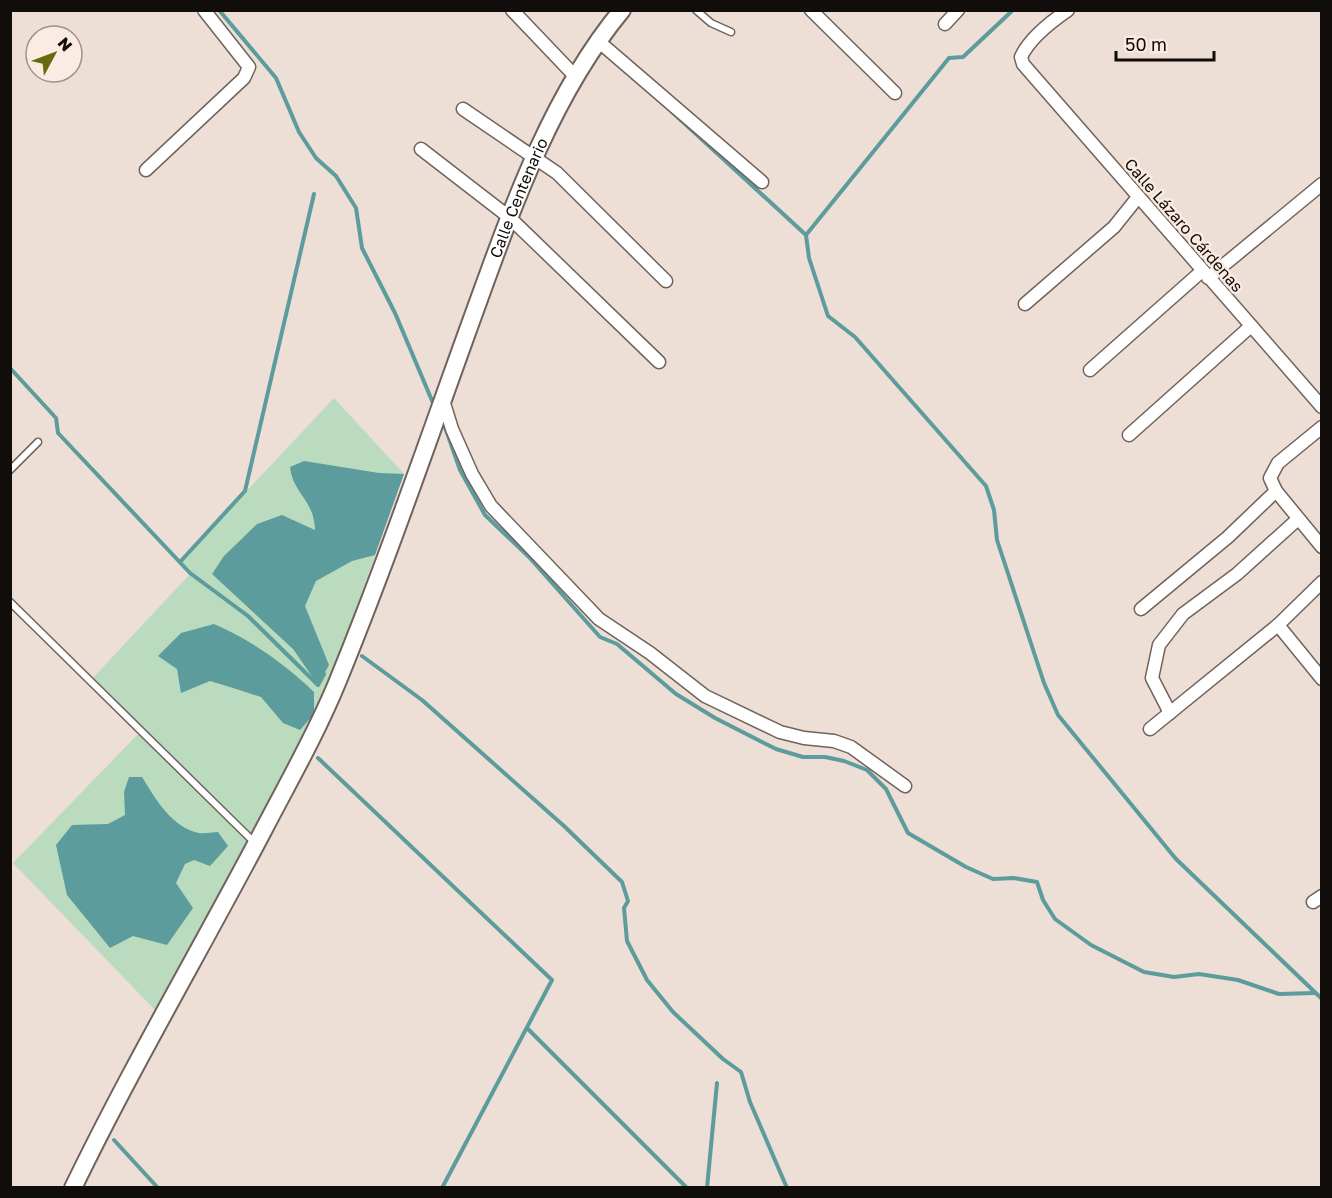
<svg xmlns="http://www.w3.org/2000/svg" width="1332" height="1198" viewBox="0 0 1332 1198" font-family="'Golos Text',sans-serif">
<rect width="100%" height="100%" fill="#edded6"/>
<polygon fill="#badbbe" points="334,398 404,474 327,690 156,1011 13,863 143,729 91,680 190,574 180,562"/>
<g fill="#5c9c9d">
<path d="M304,461L379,473L404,474L375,555L352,561L316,581L305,606L329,665L318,685L293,649L212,574L224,556L257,524L282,515L315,530C314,499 293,494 290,467Z"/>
<path d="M214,624C251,640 285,664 314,692V714L300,730L283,723L261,697L233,688L210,681L181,693L177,669L158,656L181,633Z"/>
<path d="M129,777H142C155,798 172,828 199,833C205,834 212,832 218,832L228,846L210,866L194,860L185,864L176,883L193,908L167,945L133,936L110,948L67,895L56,845L72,825L108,824L125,815L124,792Z"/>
</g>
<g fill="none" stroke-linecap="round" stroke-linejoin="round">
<g stroke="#5c9c9d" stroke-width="4">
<polyline points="219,10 276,78 299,132 316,158 336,176 356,208 362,248 395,313 433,403"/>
<polyline points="671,111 806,235 809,258 828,316 855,337 986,486 994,510 997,540 1044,683 1058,715 1176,859 1322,999"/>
<polyline points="806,235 949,58 963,57 1013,10"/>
<polyline points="10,368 56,418 58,433 190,573 248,616 318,685 324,674"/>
<polyline points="445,427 460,470 485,515 529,557 600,637 617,644 676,694 715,718 776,749 803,757 825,757 844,761 867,770 886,789 908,833 966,867 993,879 1014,878 1037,882 1043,900 1055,919 1091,945 1144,972 1174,977 1199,974 1238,980 1279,994 1315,993"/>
<polyline points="180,562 245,491 314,194"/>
<polyline points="362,656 422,700 564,826 622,882 628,901 624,908 627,941 647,980 673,1012 723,1059 741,1072 750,1102 787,1188"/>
<polyline points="318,758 552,980 442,1188"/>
<polyline points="528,1029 687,1188"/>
<polyline points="114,1140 158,1188"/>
<polyline points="707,1188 717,1083"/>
</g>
<defs>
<g id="lane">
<polyline points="696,10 711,23 731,32"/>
<polyline points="10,470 38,442"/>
<polyline points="10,602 256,844"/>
</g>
<g id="street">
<polyline points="512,10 574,75"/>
<polyline points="811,10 895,93"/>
<path d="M1068,10C1052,21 1029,39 1021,57L1023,64L1322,407"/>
<polyline points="945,24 958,10"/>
<polyline points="597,40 762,182"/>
<polyline points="463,109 557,173 666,281"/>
<polyline points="421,149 509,217 659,362"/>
<polyline points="146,170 244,78 249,67 204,10"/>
<polyline points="1208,278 1322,184"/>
<polyline points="1025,304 1114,227 1138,197"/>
<polyline points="1090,370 1202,271"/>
<polyline points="443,400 452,429 472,474 491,506 599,619 650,653 705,696 780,732 804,738 834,741 851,747 905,786"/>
<polyline points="1322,427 1278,463 1270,478 1276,491 1322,547"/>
<polyline points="1129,435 1251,326"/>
<polyline points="1141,609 1228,537 1276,491"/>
<polyline points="1278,625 1322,679"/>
<polyline points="1170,713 1152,678 1159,645 1183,614 1237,574 1298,519"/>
<polyline points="1150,729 1278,625 1322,582"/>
<polyline points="1313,902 1322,896"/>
</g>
<g id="secondary">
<path id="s1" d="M73,1188C132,1066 201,949 264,829C289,781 316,734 337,683C385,566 426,446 469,327C508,220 548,99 622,10"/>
</g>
</defs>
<use href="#lane" stroke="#6f635c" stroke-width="9"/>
<use href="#street" stroke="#6f635c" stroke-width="15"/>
<use href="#secondary" stroke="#6f635c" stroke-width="20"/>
<use href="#lane" stroke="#fff" stroke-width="6"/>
<use href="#street" stroke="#fff" stroke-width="12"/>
<use href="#secondary" stroke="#fff" stroke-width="16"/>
</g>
<g text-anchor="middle" stroke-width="5" stroke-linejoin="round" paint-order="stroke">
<g font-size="16" fill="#110d0a" stroke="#faebe3">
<text dy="6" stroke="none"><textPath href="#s1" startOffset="1088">Calle Centenario</textPath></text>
<text transform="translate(1184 225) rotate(49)" y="6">Calle Lázaro Cárdenas</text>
</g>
</g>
<rect width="1332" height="1198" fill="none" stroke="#110d0a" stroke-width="24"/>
<g transform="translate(54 54) rotate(49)"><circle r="28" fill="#faebe3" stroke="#9d928c" stroke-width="1.5"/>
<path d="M0-4.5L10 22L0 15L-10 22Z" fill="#656c10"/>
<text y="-9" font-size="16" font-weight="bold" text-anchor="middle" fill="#110d0a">N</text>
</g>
<path d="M1116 51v9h98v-9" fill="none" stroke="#110d0a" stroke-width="3"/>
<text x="1125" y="51" font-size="18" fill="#110d0a" stroke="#faebe3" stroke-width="4.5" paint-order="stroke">50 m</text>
</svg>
